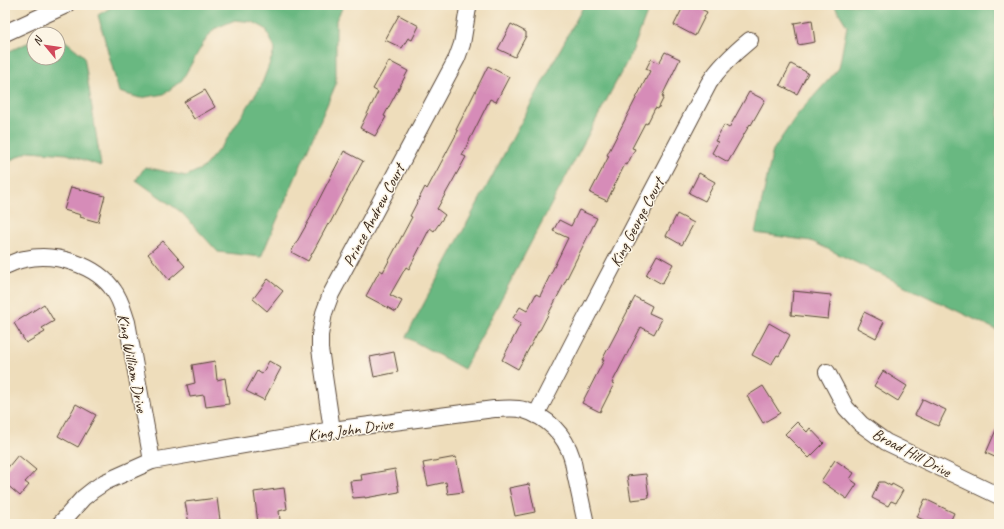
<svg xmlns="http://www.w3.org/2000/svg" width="1004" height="529" viewBox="0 0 1004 529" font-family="Caveat,sans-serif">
<rect width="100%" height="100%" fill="#fcf5e5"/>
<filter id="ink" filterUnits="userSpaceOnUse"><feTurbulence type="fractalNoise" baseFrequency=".025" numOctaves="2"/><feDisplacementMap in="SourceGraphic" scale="8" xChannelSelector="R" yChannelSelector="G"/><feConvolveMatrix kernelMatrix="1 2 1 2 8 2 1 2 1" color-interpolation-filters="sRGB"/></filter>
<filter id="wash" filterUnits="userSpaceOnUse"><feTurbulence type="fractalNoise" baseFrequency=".012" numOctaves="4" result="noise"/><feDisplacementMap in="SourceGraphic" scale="16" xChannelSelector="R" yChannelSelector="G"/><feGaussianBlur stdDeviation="0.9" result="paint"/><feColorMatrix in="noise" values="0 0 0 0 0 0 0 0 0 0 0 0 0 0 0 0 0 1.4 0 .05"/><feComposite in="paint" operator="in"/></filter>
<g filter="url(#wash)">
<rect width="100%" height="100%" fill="#edb"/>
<g fill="#69b881" stroke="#527150">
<polygon points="115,5 344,5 336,20 336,84 261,257 218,252 181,212 136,180 145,167 186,176 203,168 225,142 261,86 275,49 266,29 253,22 235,20 214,29 204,42 182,80 164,94 140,98 119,92 98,15"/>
<polygon points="584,5 650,5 632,52 464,369 406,337"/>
<polygon points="834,5 999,5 999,331 811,241 755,233 773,150 797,115 839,68 847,26"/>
<polygon points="58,35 84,56 101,166 67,154 30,151 5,163 5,53 34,40 34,58 58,58"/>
</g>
<g id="blocks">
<g fill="#d68cb8">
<polygon points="684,5 693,5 707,12 695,36 674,25"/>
<polygon points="399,15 419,26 412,40 408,38 402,48 385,40"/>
<polygon points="812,20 815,42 798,45 794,23"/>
<polygon points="511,24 526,32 526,36 515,57 498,49"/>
<polygon points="665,52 680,59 662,96 664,97 658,109 655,108 647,124 645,123 632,148 635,149 627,165 625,164 607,201 590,193 609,156 607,155 650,71 646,69 651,59 659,63"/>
<polygon points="389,61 408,71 384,116 386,117 375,136 360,128 378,92 373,89"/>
<polygon points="791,64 808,73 797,94 780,85"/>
<polygon points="488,66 509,77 496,102 490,99 462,155 466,157 437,209 445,215 434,231 430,228 409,269 406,267 390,295 402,301 396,312 366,296 380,270 383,272 412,217 410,216 425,187 427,189 458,131 456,130"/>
<polygon points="205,90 215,107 194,119 184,102"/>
<polygon points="749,92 765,100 751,125 750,124 728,162 712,153 718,142 715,141 724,125 729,128"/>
<polygon points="344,151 363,161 329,225 328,224 308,261 291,252 312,215 311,215"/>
<polygon points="699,173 715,182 705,201 689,193"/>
<polygon points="71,187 105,196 98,222 80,217 81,215 64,210"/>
<polygon points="579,210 597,218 563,286 540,330 539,330 518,369 502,360 521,323 513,318 520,307 527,311 536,294 540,296 568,238 553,231 559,220 571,226"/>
<polygon points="677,214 694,223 682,245 666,236"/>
<polygon points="163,241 185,266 169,280 148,254"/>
<polygon points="657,255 673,264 662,284 646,275"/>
<polygon points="268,279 283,291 267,311 253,299"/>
<polygon points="793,291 831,295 828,319 791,315"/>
<polygon points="635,297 652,306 649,313 662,319 654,334 641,327 612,383 614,384 600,412 582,403 604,360 602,360"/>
<polygon points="44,304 54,321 42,328 45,332 26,343 14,323"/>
<polygon points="864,312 884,322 876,338 857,328"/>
<polygon points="769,323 790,335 779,356 777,355 771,365 752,355"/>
<polygon points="394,352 398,372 374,377 370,357"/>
<polygon points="215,361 217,380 225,378 229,404 206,407 204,395 190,397 187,385 195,383 192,365"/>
<polygon points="269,361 281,368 264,400 246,391 257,371 262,374"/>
<polygon points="883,371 907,386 898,401 874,386"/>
<polygon points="763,386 780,413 763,423 747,396"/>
<polygon points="923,399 946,410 938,426 915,415"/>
<polygon points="76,404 96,415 78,447 58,436"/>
<polygon points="797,422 807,432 810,428 824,443 809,458 785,434"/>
<polygon points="999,423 999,459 986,453"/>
<polygon points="18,455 36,470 25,482 29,485 20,496 5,483 5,471"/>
<polygon points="456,457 463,492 448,494 446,482 428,486 423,463"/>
<polygon points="835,460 854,473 850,479 857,484 847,499 821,481"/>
<polygon points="395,469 399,492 365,498 365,497 353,498 350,481 362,480 361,475"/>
<polygon points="646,474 649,498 631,500 627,476"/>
<polygon points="879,482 884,482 891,486 892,484 903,490 896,503 891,501 888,506 872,498"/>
<polygon points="529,484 535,512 515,516 509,488"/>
<polygon points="284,488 287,509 279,511 280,520 258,523 254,492"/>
<polygon points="217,498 220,520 202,522 203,524 189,524 185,502"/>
<polygon points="925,499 954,513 949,524 932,524 917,517"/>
</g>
</g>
</g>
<g filter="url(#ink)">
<use href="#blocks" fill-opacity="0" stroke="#564536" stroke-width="1"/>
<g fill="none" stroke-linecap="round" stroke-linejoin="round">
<defs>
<g id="minor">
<polyline points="5,33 66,5"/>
<path d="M5,266C12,263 18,260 25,259C55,252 97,265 114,291C121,300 123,311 127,322L152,461"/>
<polyline points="827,372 846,408 861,424 886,442 999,496"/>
<path d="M536,415L577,335L709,83C720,66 734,53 750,40"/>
<polyline points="332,430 320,349 320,335 324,313 331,294 457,58 462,44 468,8"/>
<path d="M60,524L83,498L93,490L105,482L152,461L332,430L494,409C503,409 515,407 524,410C548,417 565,435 572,458C574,466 575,474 577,482C580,496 583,510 586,524"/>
</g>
</defs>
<use href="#minor" stroke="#564536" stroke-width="18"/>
<use href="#minor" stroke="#fff" stroke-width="16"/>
</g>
</g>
<g text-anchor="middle" stroke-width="3" stroke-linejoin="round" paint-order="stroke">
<g font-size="16" fill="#3b2a1e" stroke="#fcf5e5">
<text transform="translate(373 215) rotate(-62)" y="6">Prince Andrew Court</text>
<text transform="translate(636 222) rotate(-62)" y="6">King George Court</text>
<text transform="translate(133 363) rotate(79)" y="6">King William Drive</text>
<text transform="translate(350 429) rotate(-8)" y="6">King John Drive</text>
<text transform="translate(912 452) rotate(28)" y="6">Broad Hill Drive</text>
</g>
</g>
<rect width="1004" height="529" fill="none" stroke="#fcf5e5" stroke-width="20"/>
<g transform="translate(46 46) rotate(299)"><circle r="19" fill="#fcf5e5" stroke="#afa495"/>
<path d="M0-3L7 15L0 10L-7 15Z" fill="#d1495b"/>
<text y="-6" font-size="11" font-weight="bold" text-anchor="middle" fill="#3b2a1e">N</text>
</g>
</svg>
